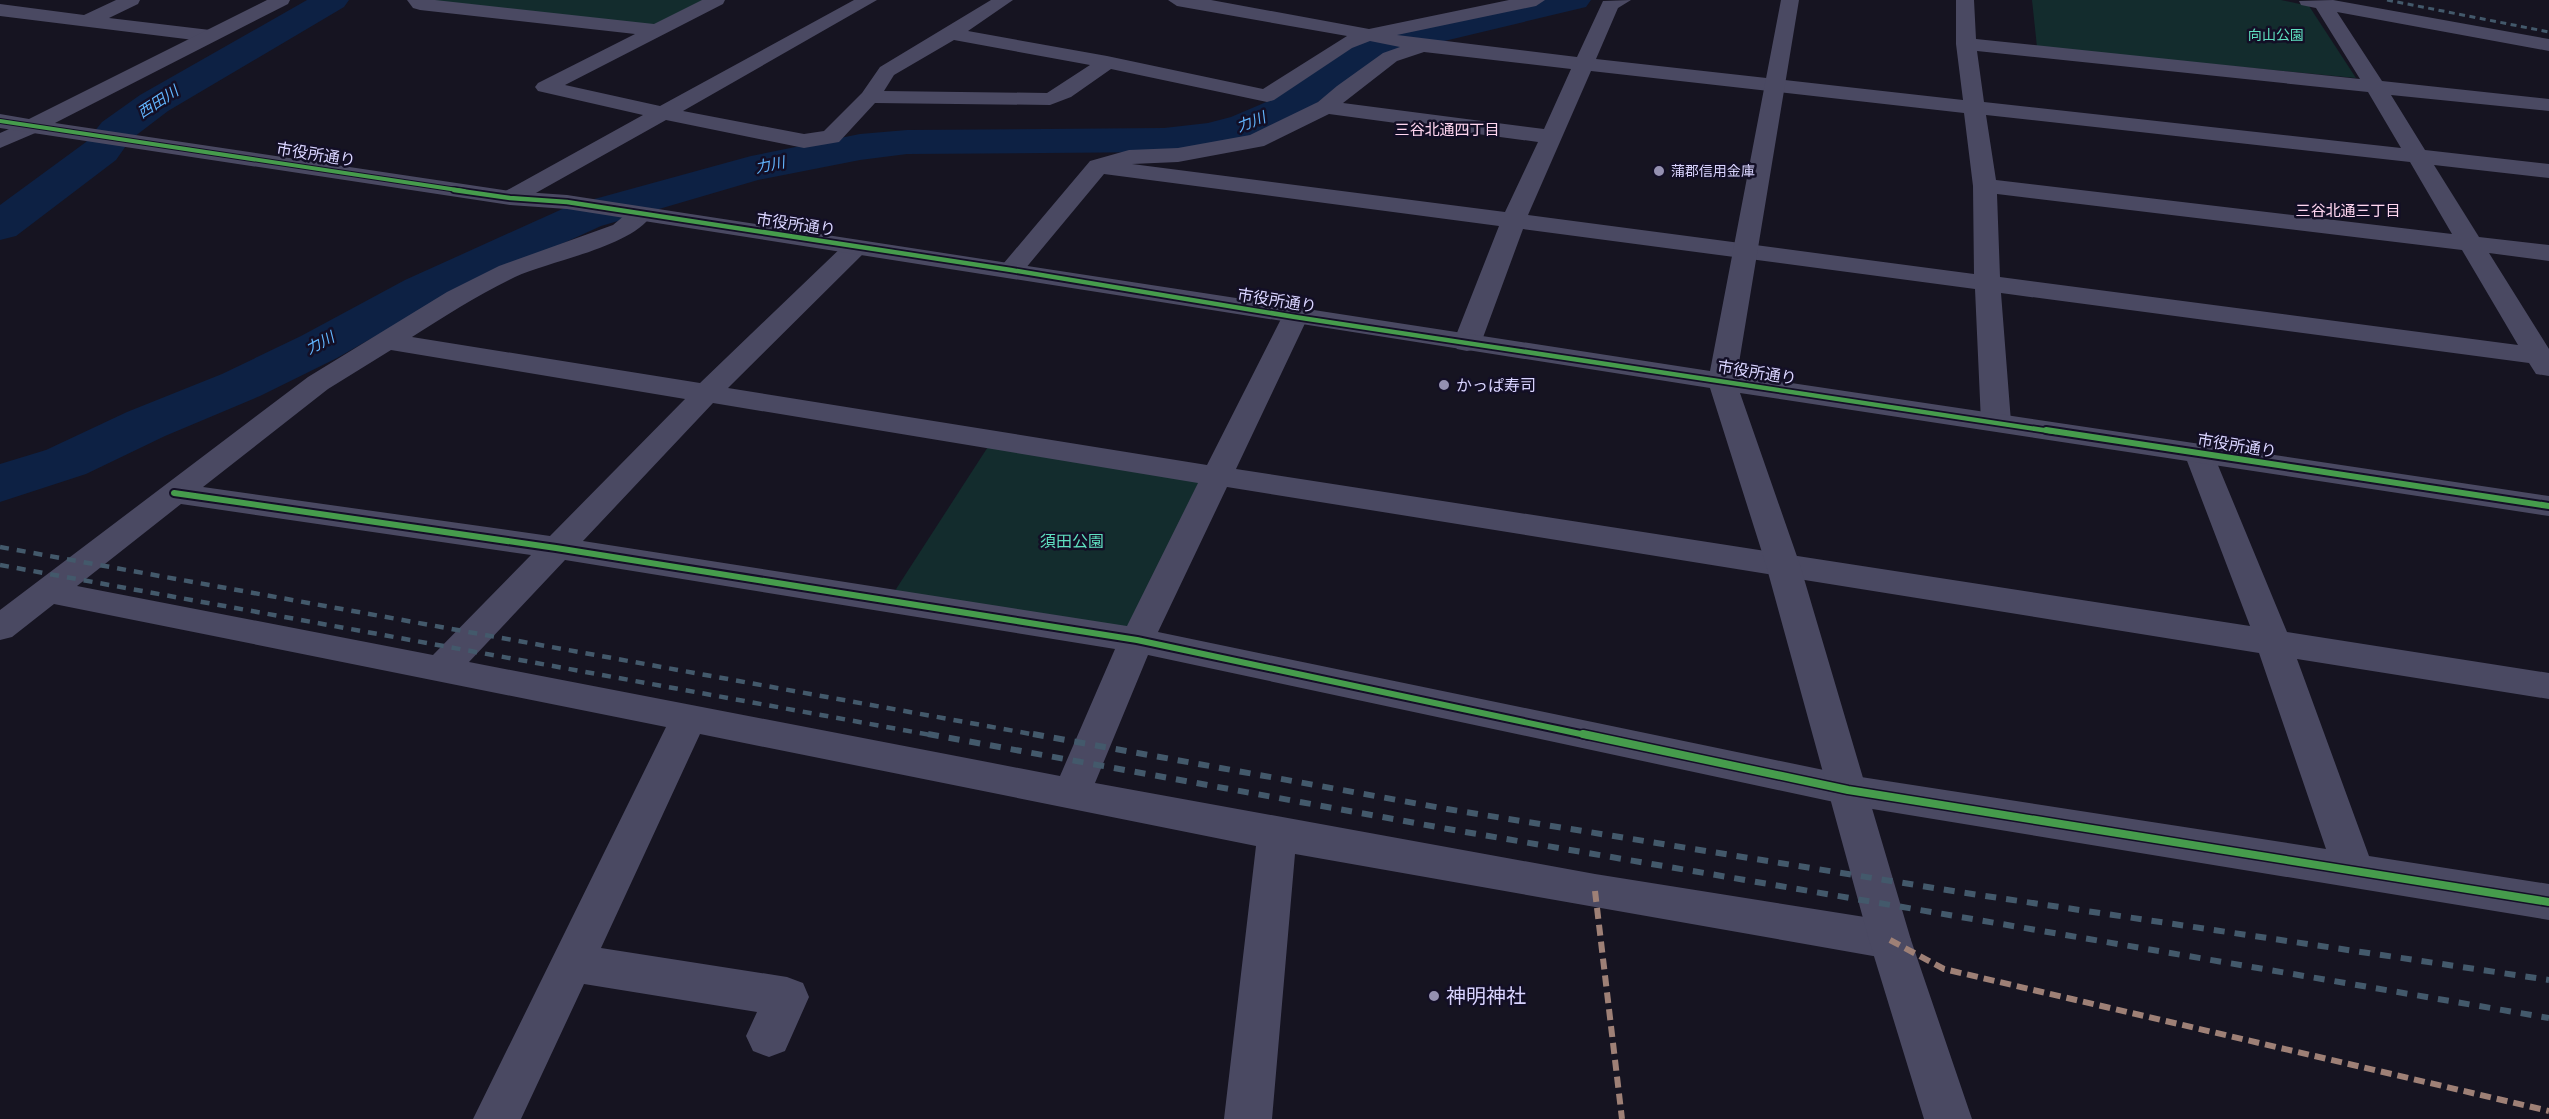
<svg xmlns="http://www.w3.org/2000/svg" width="2549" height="1119" viewBox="0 0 2549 1119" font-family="Rubik,'Noto Sans JP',sans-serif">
<rect width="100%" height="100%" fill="#161421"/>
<g fill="#132c2d">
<polygon points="416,0 716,0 655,30"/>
<polygon points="2032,0 2281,0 2309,6 2356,78 2037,47"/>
<polygon points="993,439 1216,476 1137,640 889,600"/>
</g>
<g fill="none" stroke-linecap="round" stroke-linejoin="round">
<g fill="#0d2144" fill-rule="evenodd">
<polygon points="307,0 349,0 344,7 168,111 130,140 116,160 16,236 0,240 0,205 86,142 102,122 140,95"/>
<polygon points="1529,0 1591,0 1586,7 1390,54 1370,64 1299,116 1259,135 1208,147 1164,152 907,154 860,160 758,180 601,226 439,300 337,358 260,396 165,436 86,474 0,502 0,464 46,450 127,412 222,374 301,336 405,280 569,206 751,156 860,134 907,130 1164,128 1208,123 1231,117 1271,100 1344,48 1365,38"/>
</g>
<g fill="#4a4962" fill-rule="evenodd">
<polygon points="116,0 140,0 138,4 109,18 210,30 220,36 210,42 0,16 0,4 84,15"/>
<path d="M407,0H435L654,24L702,0H725L723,4L565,85L660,106L854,0H877L683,111L804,134L824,131L862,93L880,67L991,0H1013L968,31L1107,56L1263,89L1347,36L1177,6L1168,0H1211L1369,29L1509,0H1545L1536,6L1397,35L1577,57L1603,1L1631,0L1618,8L1596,59L1963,100L1956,44V0H1974L1976,39L2360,79L2316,8L2301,5L2299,1L2333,0L2549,39V51L2337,12L2382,81L2549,99V111L2391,95L2425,150L2549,164V178L2434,165L2479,237L2549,245V261L2489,253L2549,349V376L2536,374L2529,363L2001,293L2011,422L2006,428L1996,431L1986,428L1981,422L1975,289L1523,229L1481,343L1477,349L1467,351L1457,349L1453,343L1499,226L1104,174L1020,275L1011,278L1002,275L998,270L1090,161L1129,150L1178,148L1250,135L1318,102L1337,86L1383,53L1400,47L1370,41L1352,48L1274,100L1267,102L1111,69L1071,97L1050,105L875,103L839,142L804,148L666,120L518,203H502L498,198L502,193L643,115L538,91L535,87L538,83L635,34L420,10L413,8ZM954,40L1090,65L1047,93L884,91L894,75ZM1977,51L2368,92L2401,148L1984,102ZM1424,52L1571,69L1544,129L1343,103L1397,61ZM1591,71L1964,113L1973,186L1974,274L1528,215ZM1329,114L1538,142L1505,212L1132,164L1178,162L1264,146ZM1986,115L2410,162L2452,234L1996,180ZM1997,194L2462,250L2518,345L2000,277Z"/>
<polygon points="32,119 40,121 43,126 40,131 0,148 0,133"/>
<path d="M640,208L649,210L652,215C629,248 552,260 515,277C479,294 445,316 412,337L700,383L847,242L856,240L865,242L868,247L865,252L728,388L1207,465L1282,317L1286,311L1295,309L1304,311L1308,317L1236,469L2250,626L2184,453L2188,446L2199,444L2210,446L2287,632L2549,673V699L2297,659L2369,856L2549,884V920L1848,805L1148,655L1095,783L1595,874L1890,921L1905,927L1911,940L1905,953L1890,959L1295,854L1272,1119H1224L1256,846L700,734L601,948L787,977L803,983L809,997L785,1051L769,1057L753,1051L746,1036L757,1012L584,984L521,1119H473L666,727L54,604L12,637L0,640V610L308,377L447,292L499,266L613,225L631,210ZM391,350L685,399L550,536L203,487L328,389ZM713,403L1198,483L1127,626L583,541ZM1227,487L2259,653L2326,849L1848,775L1158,632ZM181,504L531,555L433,655L77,586ZM565,560L1115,649L1060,776L469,662Z"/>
</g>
<polygon fill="#4a4962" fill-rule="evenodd" points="267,0 290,0 288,4 55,123 510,191 567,195 1710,371 1781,0 1799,0 1737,375 2549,496 2549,516 1740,393 1800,565 1911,940 1972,1119 1924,1119 1869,940 1766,565 1710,388 567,209 510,205 0,128 0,114 29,119"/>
<polyline stroke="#43596b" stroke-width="3" stroke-dasharray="6 4.5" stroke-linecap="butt" points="2387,0 2549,32"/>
<g stroke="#43596b" stroke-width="4.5" stroke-dasharray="9 8" stroke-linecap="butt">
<polyline points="0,547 1042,736"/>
<polyline points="0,565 936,736"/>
</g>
<g stroke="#43596b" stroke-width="6" stroke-dasharray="11 10" stroke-linecap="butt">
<polyline points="928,734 1448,829 2549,1018"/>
<polyline points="1033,734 1447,809 1959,892 2549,980"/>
</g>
<g stroke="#9e8076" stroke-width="6" stroke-dasharray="11 6" stroke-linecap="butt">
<polyline points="1595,891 1622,1119"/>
<polyline points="1890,940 1944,969 2549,1111"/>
</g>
<defs>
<polyline id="cycleway-far3" points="0,121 464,191"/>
<polyline id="cycleway-far2" points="454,190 510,198 567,202 1011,270 1295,317 2056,432"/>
<g id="cycleway-far1">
<polyline points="2046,430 2549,506"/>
<polyline points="174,493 556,548 1137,640 1590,736"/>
</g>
<polyline id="cycleway" points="1583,734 1848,790 2549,902"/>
</defs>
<use href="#cycleway-far3" stroke="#130f26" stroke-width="6"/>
<use href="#cycleway-far2" stroke="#130f26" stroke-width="8"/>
<use href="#cycleway-far1" stroke="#130f26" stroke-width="10"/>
<use href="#cycleway" stroke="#130f26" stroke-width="11"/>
<use href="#cycleway-far3" stroke="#469c4c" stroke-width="4"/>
<use href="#cycleway-far2" stroke="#469c4c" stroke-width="4.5"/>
<use href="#cycleway-far1" stroke="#469c4c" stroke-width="6"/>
<use href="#cycleway" stroke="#469c4c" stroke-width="8"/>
</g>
<g fill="#9591b1" stroke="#130f26" stroke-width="2">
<circle cx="1659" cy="171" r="6"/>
<circle cx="1444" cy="385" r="6"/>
<circle cx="1434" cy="996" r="6"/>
</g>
<g text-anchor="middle" stroke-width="5" stroke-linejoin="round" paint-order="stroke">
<g font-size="14" fill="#5fe0c0" stroke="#130f26">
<text x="2276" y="40">向山公園</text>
</g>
<g font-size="14" fill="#d9d4ff" stroke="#130f26" text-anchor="start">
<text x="1671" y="176">蒲郡信用金庫</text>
</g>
<g font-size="15" font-style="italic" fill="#62b6ff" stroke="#130f26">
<text transform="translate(158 102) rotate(-33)" y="5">西田川</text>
<text transform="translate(1251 122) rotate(-21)" y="5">力川</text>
<text transform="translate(770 165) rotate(-12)" y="5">力川</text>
<text transform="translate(320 343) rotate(-28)" y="5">力川</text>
</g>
<g font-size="15" fill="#ffd6f0" stroke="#130f26">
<text x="1447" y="135">三谷北通四丁目</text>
<text x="2348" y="216">三谷北通三丁目</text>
</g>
<g font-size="16" fill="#d9d4ff" stroke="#130f26">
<text transform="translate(316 154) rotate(9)" y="6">市役所通り</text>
<text transform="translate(796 224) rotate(8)" y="6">市役所通り</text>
<text transform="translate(1277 300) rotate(9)" y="6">市役所通り</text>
<text transform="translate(1757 372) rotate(9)" y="6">市役所通り</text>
<text transform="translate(2237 445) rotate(9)" y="6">市役所通り</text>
</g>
<g font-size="16" fill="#d9d4ff" stroke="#130f26" text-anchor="start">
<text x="1456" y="391">かっぱ寿司</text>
</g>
<g font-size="16" fill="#5fe0c0" stroke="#130f26">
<text x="1072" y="547">須田公園</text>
</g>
<g font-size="20" fill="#d9d4ff" stroke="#130f26" text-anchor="start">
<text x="1446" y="1003">神明神社</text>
</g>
</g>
</svg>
